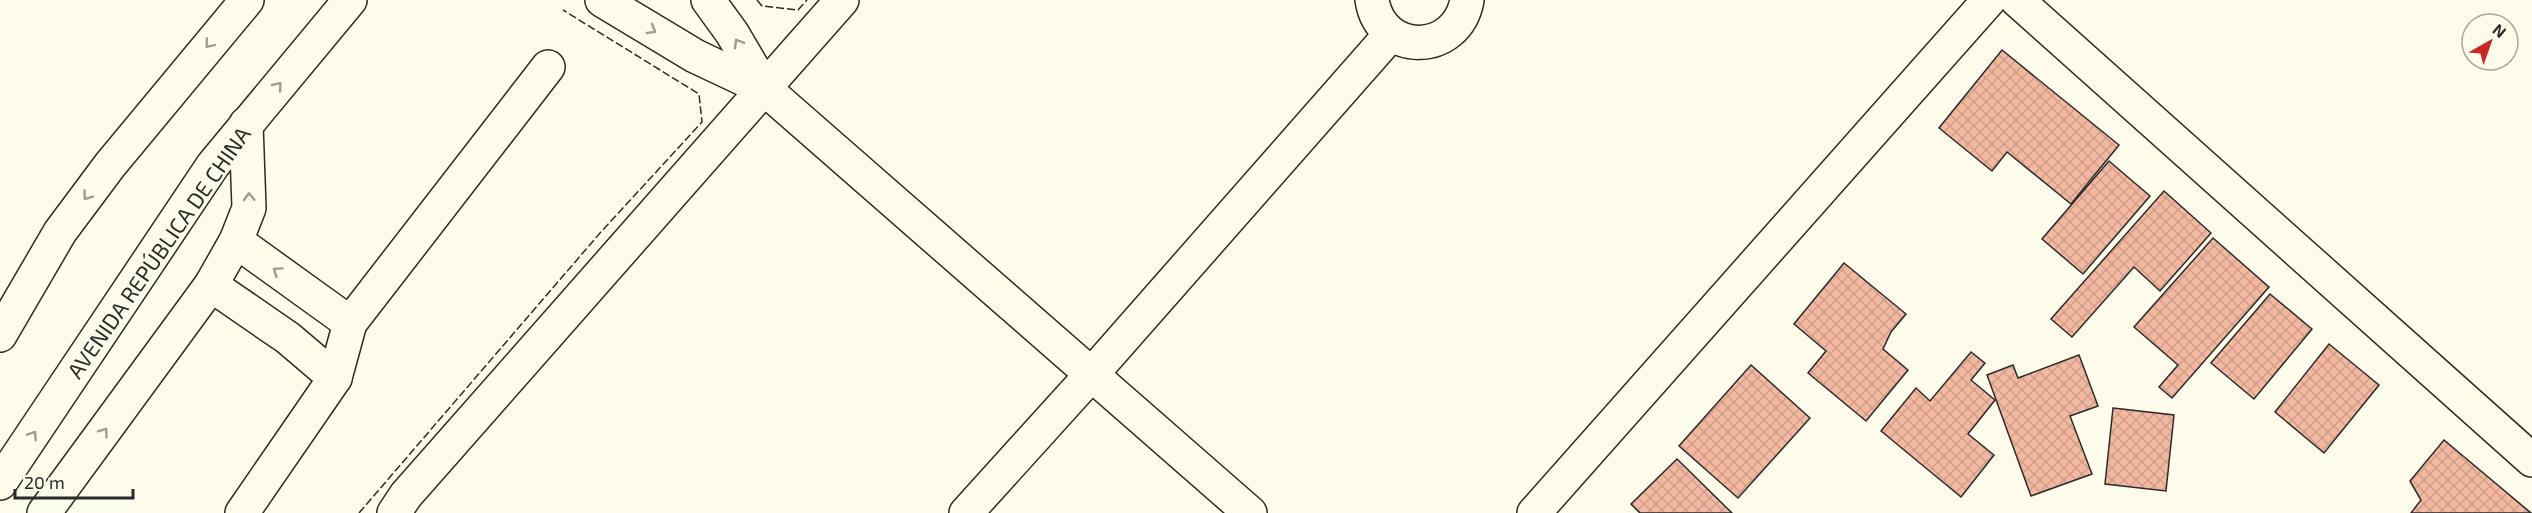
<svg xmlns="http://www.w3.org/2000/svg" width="2532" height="513" viewBox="0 0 2532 513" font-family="'Exo 2',sans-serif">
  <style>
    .building { fill: url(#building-cross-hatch); stroke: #2b2b2b; stroke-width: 1.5 }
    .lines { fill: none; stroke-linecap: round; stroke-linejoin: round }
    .street-casing { stroke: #2b2b2b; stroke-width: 36 }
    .secondary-casing { stroke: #2b2b2b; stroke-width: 36 }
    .street { stroke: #fdfbea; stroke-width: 33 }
    .secondary { stroke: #fdfbea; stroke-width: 33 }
    .fence { stroke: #2b2b2b; stroke-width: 1.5; stroke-dasharray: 8 3; stroke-linecap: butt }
    .oneway { stroke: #9e9d94 }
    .labels { text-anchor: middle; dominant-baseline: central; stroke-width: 4.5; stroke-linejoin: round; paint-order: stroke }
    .street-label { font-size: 22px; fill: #2b2b2b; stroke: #fdfbea }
  </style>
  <defs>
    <pattern id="building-cross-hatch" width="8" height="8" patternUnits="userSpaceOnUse" patternTransform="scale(1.5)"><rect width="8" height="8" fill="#f2b8a0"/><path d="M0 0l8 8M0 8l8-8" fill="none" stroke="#d09e8a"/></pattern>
  </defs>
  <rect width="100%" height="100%" fill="#fdfbea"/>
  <g class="building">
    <polygon points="2002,50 2119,145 2071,204 2007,152 1992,171 1939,128"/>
    <polygon points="2109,161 2150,196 2083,274 2042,239"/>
    <polygon points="2164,191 2211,233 2160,291 2134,267 2072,337 2051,319"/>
    <polygon points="2213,238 2269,287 2172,398 2159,387 2178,365 2134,327"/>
    <polygon points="1844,263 1906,314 1891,332 1883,349 1908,370 1866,421 1808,373 1826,351 1794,324"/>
    <polygon points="2270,294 2312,329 2254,399 2211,363"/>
    <polygon points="2329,344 2379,385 2324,453 2275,412"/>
    <polygon points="1971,352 1985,363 1971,380 1995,400 1968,434 1994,455 1961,497 1881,431 1916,388 1930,401"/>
    <polygon points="2079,355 2098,406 2070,416 2092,474 2031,496 1987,375 2013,365 2018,378"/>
    <polygon points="1751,365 1810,418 1738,498 1679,446"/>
    <polygon points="2113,408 2174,415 2166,491 2105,484"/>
    <polygon points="2444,440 2531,513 2411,513 2421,500 2410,481"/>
    <polygon points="1677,459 1732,513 1640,513 1631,504"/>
  </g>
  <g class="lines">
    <g class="street-casing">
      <g id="street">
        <polyline points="602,0 695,56 765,89 1250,513"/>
        <polyline points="708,0 732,33 765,89"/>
        <path d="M1372 0C1381 57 1457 56 1467 0"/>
        <polyline points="2017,0 2532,460"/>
        <polyline points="236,241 350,323"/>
        <polyline points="211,285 288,338 335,378"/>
        <polyline points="44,513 211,285 236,241 249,208 246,124"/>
        <polyline points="242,513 335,378 350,323 548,67"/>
        <polyline points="394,513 406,495 842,0"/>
        <polyline points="966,513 1091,375 1391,34"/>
        <polyline points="1534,513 1989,0"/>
      </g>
    </g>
    <g class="secondary-casing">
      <g id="secondary">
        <polyline points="0,335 60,232 110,165 247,0"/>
        <polyline points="0,483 213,165 350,0"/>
      </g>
    </g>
    <use href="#street" class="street"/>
    <use href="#secondary" class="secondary"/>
    <g class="fence">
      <polyline points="757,0 762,6 798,10 807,0"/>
      <polyline points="359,513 600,233 702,122 699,94 563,10"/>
    </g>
  </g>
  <defs><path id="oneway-chevron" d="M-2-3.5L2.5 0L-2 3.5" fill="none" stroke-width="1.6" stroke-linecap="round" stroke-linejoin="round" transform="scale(1.5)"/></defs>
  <g class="oneway">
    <use href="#oneway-chevron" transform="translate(652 30) rotate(31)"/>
    <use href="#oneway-chevron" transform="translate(738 43) rotate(-120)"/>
    <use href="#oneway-chevron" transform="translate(209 44) rotate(130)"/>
    <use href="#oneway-chevron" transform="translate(278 86) rotate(-50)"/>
    <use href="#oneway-chevron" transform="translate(87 196) rotate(126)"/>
    <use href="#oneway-chevron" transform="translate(249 197) rotate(-92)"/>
    <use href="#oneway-chevron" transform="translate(277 271) rotate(-145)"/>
    <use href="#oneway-chevron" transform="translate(104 432) rotate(-54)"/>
    <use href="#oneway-chevron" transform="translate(33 435) rotate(-56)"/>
  </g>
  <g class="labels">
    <g class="street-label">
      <text transform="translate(158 252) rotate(-55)">AVENIDA REPÚBLICA DE CHINA</text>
    </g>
  </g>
  <g transform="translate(2490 42) rotate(40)"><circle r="28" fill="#fdfbea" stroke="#a9a89e" stroke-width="1.5"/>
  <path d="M0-4.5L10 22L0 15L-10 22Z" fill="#c62828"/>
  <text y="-9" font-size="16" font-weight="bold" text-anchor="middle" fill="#2b2b2b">N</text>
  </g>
  <path d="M15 489v9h118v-9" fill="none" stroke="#2b2b2b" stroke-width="3"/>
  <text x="24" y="489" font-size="18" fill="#2b2b2b" stroke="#fdfbea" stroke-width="4.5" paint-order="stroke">20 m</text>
</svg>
